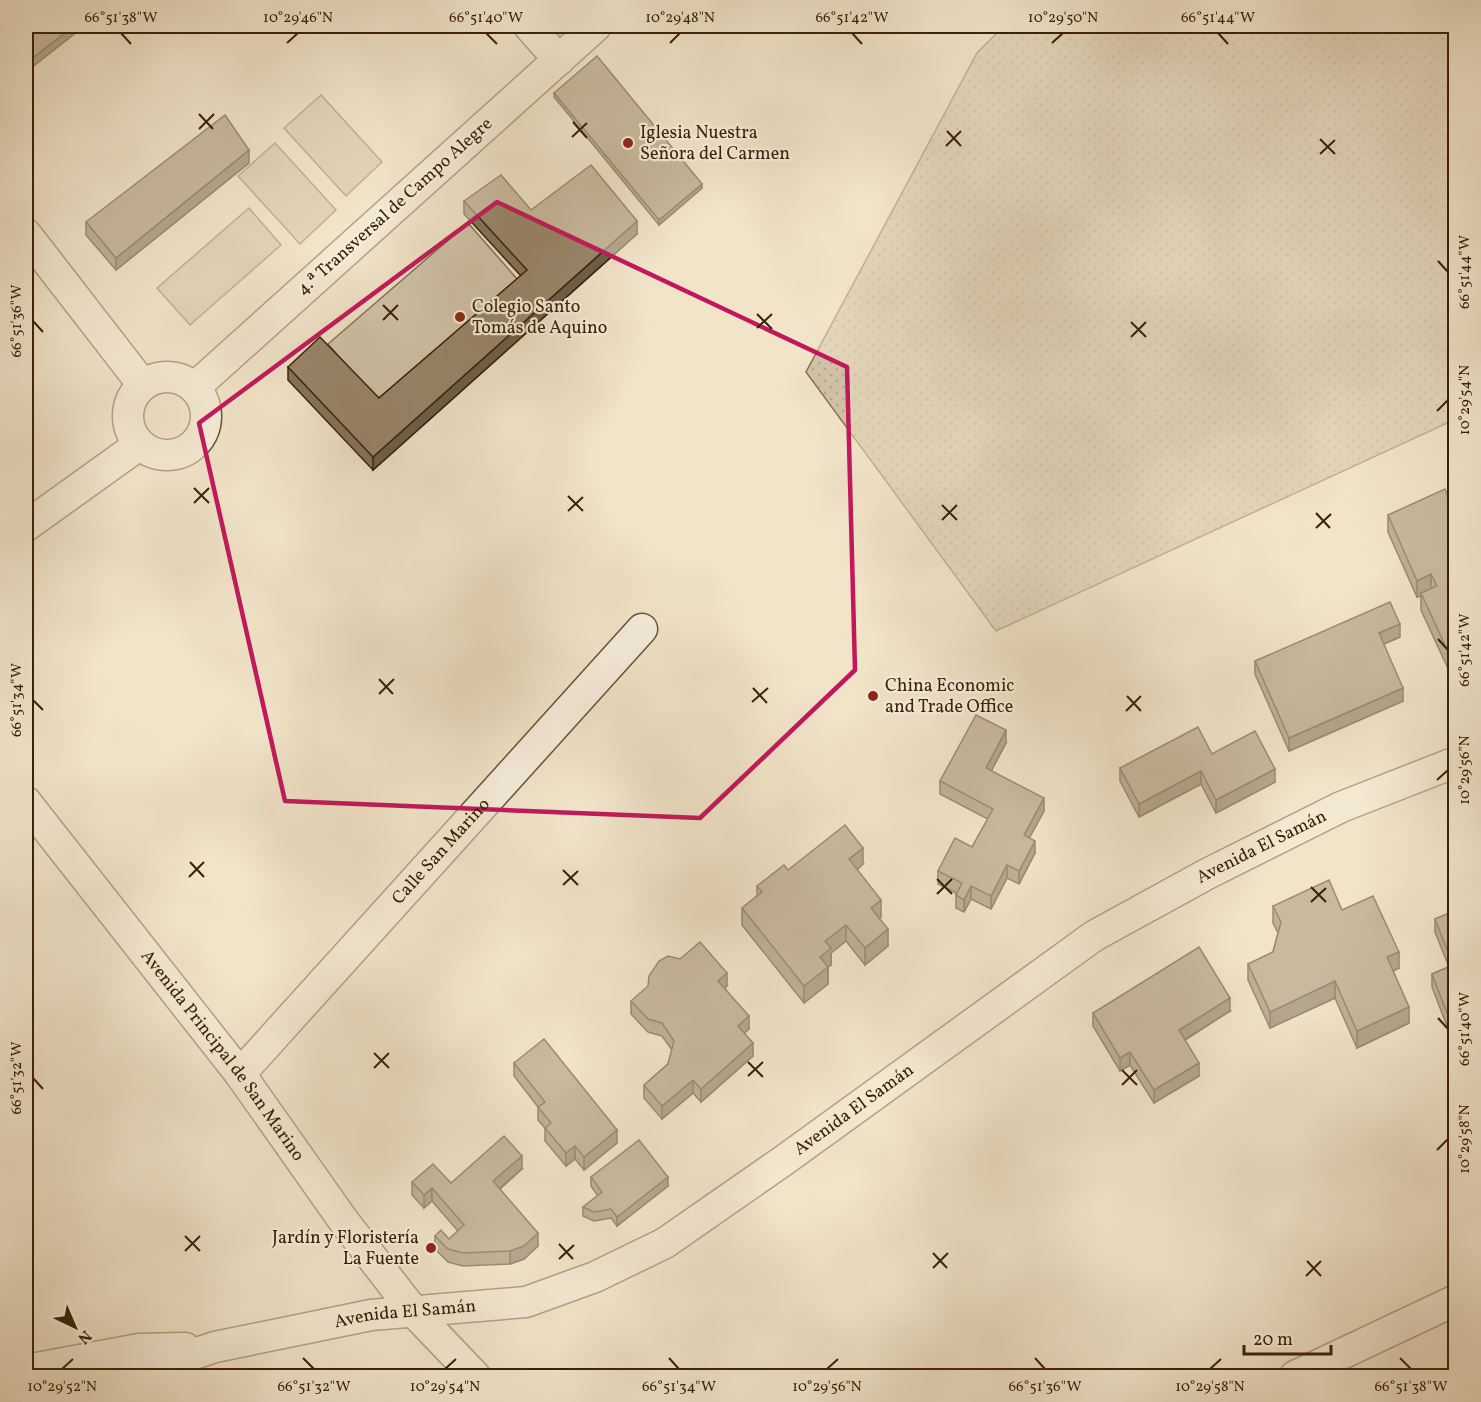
<svg xmlns="http://www.w3.org/2000/svg" width="1481" height="1402" viewBox="0 0 1481 1402" font-family="Vollkorn,serif">
  <style>
    .grass { fill: url(#grass-dots); stroke: #867256; stroke-width: 1.5 }
    .green { fill: #d2c3a8; stroke: #867256; stroke-width: 1.5 }
    .lines { fill: none; stroke-linecap: round; stroke-linejoin: round }
    .minor-casing { stroke: #675236; stroke-width: 33 }
    .minor { stroke: #f6eddc; stroke-width: 30 }
    .wall { fill: #84735c; stroke: #392105; stroke-width: 1.5 }
    .shaded-wall { fill: #6b5e4b; stroke: #392105; stroke-width: 1.5 }
    .building { fill: #99866b; stroke: #392105; stroke-width: 1.5 }
    .marked { fill: none; stroke: #c2185b; stroke-width: 4.5; stroke-linejoin: round }
    .ticks { fill: none; stroke: #392105; stroke-width: 2 }
    .poi-dot { fill: #8f2418; stroke: #f6eddc; stroke-width: 2 }
    .labels { text-anchor: middle; dominant-baseline: central; stroke-width: 4.5; stroke-linejoin: round; paint-order: stroke }
    .poi-label { font-size: 18px; fill: #392105; stroke: #f6eddc; text-anchor: start }
    .street-label { font-size: 18px; fill: #392105; stroke: #f6eddc }
    .neatline { fill: none; stroke: #392105; stroke-width: 2 }
    .ticks-label { font-size: 15px; text-anchor: middle; fill: #392105 }
  </style>
  <defs>
    <pattern id="grass-dots" width="8" height="8" patternUnits="userSpaceOnUse" patternTransform="scale(1.5)"><rect width="8" height="8" fill="#d2c3a8"/><path d="M2 2h.1M6 6h.1" fill="none" stroke="#b5a78f" stroke-width="1.8" stroke-linecap="round"/></pattern>
  </defs>
  <rect width="100%" height="100%" fill="#f1e4c9"/>
  <filter id="stains"><feTurbulence type="fractalNoise" baseFrequency=".00333" numOctaves="4"/><feColorMatrix values="0 0 0 0 .2 0 0 0 0 .09 0 0 0 0 .02 0 0 0 .5 -.17"/></filter>
  <radialGradient id="worn" r=".72"><stop offset=".6" stop-color="#630" stop-opacity="0"/><stop offset="1" stop-color="#630" stop-opacity=".3"/></radialGradient>
  <polygon class="grass" points="1004,26 1455,26 1456,419 996,631 806,372 977,53"/>
  <g class="green">
    <polygon points="321,95 382,162 346,196 284,128"/>
    <polygon points="275,143 336,210 300,244 238,176"/>
    <polygon points="249,208 281,245 190,325 157,288"/>
    <polygon points="468,223 518,280 378,401 328,344"/>
  </g>
  <g class="lines">
    <g class="minor-casing">
      <g id="minor">
        <polyline points="529,26 559,60"/>
        <polyline points="26,234 143,385"/>
        <circle cx="167" cy="416" r="39"/>
        <polyline points="194,388 596,26"/>
        <polyline points="26,526 139,445"/>
        <path id="s1" d="M26 802 240 1074 343 1220 414 1312 475 1376"/>
        <path id="s2" d="M240 1074 642 629"/>
        <polyline points="26,1370 139,1349 185,1348"/>
        <path id="s3" d="M128 1376 215 1347 371 1315 526 1302 595 1277 665 1243 783 1161 1094 936 1207 874 1341 807 1456 762"/>
        <polyline points="1295,1376 1456,1300"/>
      </g>
    </g>
    <use href="#minor" class="minor"/>
  </g>
  <g class="wall">
    <polygon points="554,93 702,188 659,225 554,97"/>
    <polygon points="249,163 116,270 86,235 86,222"/>
    <polygon points="464,201 531,210 637,234 373,470 288,380 288,367 379,398 521,276 464,214"/>
    <polygon points="1455,512 1450,673 1421,610 1421,596 1417,597 1388,532 1388,515"/>
    <polygon points="1400,637 1384,644 1403,701 1289,751 1255,674 1255,661"/>
    <polygon points="1006,743 991,771 1044,811 1029,838 1035,853 1019,884 1007,878 991,909 971,899 964,912 956,908 956,893 938,884 938,871 972,847 988,819 940,794 940,781"/>
    <polygon points="1212,754 1275,782 1216,813 1201,784 1139,817 1120,781 1120,768"/>
    <polygon points="863,864 857,870 881,917 879,918 888,946 865,965 846,941 831,953 831,965 828,967 828,984 804,1003 742,925 742,908 757,896 757,886 788,870"/>
    <polygon points="1273,906 1342,910 1399,968 1393,971 1409,1023 1357,1048 1335,998 1270,1028 1248,980 1248,964 1273,952 1278,933 1273,923"/>
    <polygon points="1455,911 1455,1031 1450,1034 1432,987 1432,974 1449,967 1435,932 1435,919"/>
    <polygon points="727,986 725,988 749,1029 744,1033 753,1056 701,1102 693,1093 662,1119 644,1098 644,1085 668,1064 672,1050 662,1036 648,1032 631,1014 631,1001"/>
    <polygon points="1230,1011 1185,1040 1199,1076 1154,1103 1130,1065 1120,1071 1093,1026 1093,1013"/>
    <polygon points="514,1063 617,1143 584,1170 575,1159 566,1166 545,1141 545,1128 538,1120 538,1107 514,1076"/>
    <polygon points="522,1169 500,1189 538,1246 524,1259 510,1264 463,1266 448,1262 435,1249 435,1236 449,1239 458,1231 432,1201 424,1208 412,1195 412,1182 451,1183"/>
    <polygon points="591,1177 668,1186 617,1226 611,1218 594,1221 583,1216 583,1207 598,1196 591,1186"/>
  </g>
  <g class="shaded-wall">
    <polygon points="74,26 77,26 77,32 26,72 26,63"/>
    <polygon points="249,150 249,163 116,270 116,258"/>
    <polygon points="702,184 702,188 659,225 659,220"/>
    <polygon points="637,221 637,234 373,470 373,457"/>
    <polygon points="1431,574 1431,591 1421,593 1421,596 1417,597 1417,581"/>
    <polygon points="1400,624 1400,637 1379,646 1379,633"/>
    <polygon points="1455,654 1455,671 1450,673 1450,656"/>
    <polygon points="1403,688 1403,701 1289,751 1289,738"/>
    <polygon points="1006,730 1006,743 986,781 986,768"/>
    <polygon points="1275,769 1275,782 1216,813 1216,800"/>
    <polygon points="1201,771 1201,784 1139,817 1139,804"/>
    <polygon points="1044,798 1044,811 1024,848 1024,835"/>
    <polygon points="1035,841 1035,853 1019,884 1019,871"/>
    <polygon points="863,848 863,864 849,876 849,859"/>
    <polygon points="1007,865 1007,878 991,909 991,896"/>
    <polygon points="971,886 971,899 964,912 964,900"/>
    <polygon points="881,900 881,917 871,925 871,908"/>
    <polygon points="846,925 846,941 831,953 831,965 828,967 828,984 804,1003 804,986 820,957 825,941"/>
    <polygon points="888,929 888,946 865,965 865,948"/>
    <polygon points="1399,952 1399,968 1387,974 1387,957"/>
    <polygon points="727,973 727,986 718,994 718,981"/>
    <polygon points="1335,981 1335,998 1270,1028 1270,1012"/>
    <polygon points="1230,998 1230,1011 1179,1043 1179,1030"/>
    <polygon points="1409,1007 1409,1023 1357,1048 1357,1031"/>
    <polygon points="749,1016 749,1029 738,1039 738,1026"/>
    <polygon points="1455,1019 1455,1031 1450,1034 1450,1021"/>
    <polygon points="753,1043 753,1056 701,1102 701,1089"/>
    <polygon points="1130,1052 1130,1065 1120,1071 1120,1058"/>
    <polygon points="1199,1063 1199,1076 1154,1103 1154,1090"/>
    <polygon points="693,1080 693,1093 662,1119 662,1106"/>
    <polygon points="617,1130 617,1143 584,1170 584,1157"/>
    <polygon points="575,1146 575,1159 566,1166 566,1153"/>
    <polygon points="522,1156 522,1169 493,1194 493,1181"/>
    <polygon points="668,1177 668,1186 617,1226 617,1217"/>
    <polygon points="432,1188 432,1201 424,1208 424,1195"/>
    <polygon points="538,1233 538,1246 524,1259 510,1264 510,1251"/>
  </g>
  <g class="building">
    <polygon points="26,26 74,26 26,63"/>
    <polygon points="597,56 702,184 659,220 554,93"/>
    <polygon points="225,115 249,150 116,258 86,222"/>
    <polygon points="591,165 637,221 373,457 288,367 320,337 379,398 527,270 464,201 501,175 531,210"/>
    <polygon points="1445,489 1455,512 1455,654 1450,656 1421,593 1437,586 1431,574 1417,581 1388,515"/>
    <polygon points="1390,602 1400,624 1379,633 1403,688 1289,738 1255,661"/>
    <polygon points="976,715 1006,730 986,768 1044,798 1024,835 1035,841 1019,871 1007,865 991,896 971,886 964,900 956,895 962,883 938,871 955,838 972,847 993,809 940,781"/>
    <polygon points="1198,727 1212,754 1255,731 1275,769 1216,800 1201,771 1139,804 1120,768"/>
    <polygon points="845,825 863,848 849,859 881,900 871,908 888,929 865,948 846,925 825,941 831,948 820,957 828,967 804,986 742,908 762,892 757,886 784,865 788,870"/>
    <polygon points="1329,880 1342,910 1373,896 1399,952 1387,957 1409,1007 1357,1031 1335,981 1270,1012 1248,964 1273,952 1281,922 1273,906"/>
    <polygon points="1455,911 1455,1019 1450,1021 1432,974 1453,965 1435,919"/>
    <polygon points="700,942 727,973 718,981 749,1016 738,1026 753,1043 701,1089 693,1080 662,1106 644,1085 668,1064 674,1041 662,1023 648,1019 631,1001 648,986 649,976 659,961 668,956 680,959"/>
    <polygon points="1199,947 1230,998 1179,1030 1199,1063 1154,1090 1130,1052 1120,1058 1093,1013"/>
    <polygon points="544,1039 617,1130 584,1157 575,1146 566,1153 545,1128 551,1123 538,1107 545,1102 514,1063"/>
    <polygon points="504,1136 522,1156 493,1181 538,1233 524,1246 510,1251 463,1253 448,1249 435,1236 441,1230 449,1239 464,1225 432,1188 424,1195 412,1182 433,1164 451,1183"/>
    <polygon points="639,1140 668,1177 617,1217 611,1209 594,1212 583,1207 602,1192 591,1177"/>
  </g>
  <path d="M0 0H1481V1402H0ZM497 202 847 367 855 670 700 818 285 801 199 423Z" fill="#f1e4c9" fill-opacity=".55" fill-rule="evenodd"/>
  <path class="marked" d="M497 202 847 367 855 670 700 818 285 801 199 423Z"/>
  <path class="ticks" d="M121 33 131 44M486 33 497 44M852 33 862 44M1218 33 1228 44M287 43 298 33M670 43 680 33M1052 43 1063 33M199 114 213 129M573 122 587 138M199 129 214 114M947 131 961 146M572 137 587 123M1320 139 1335 154M946 146 961 131M1320 154 1335 140M1438 261 1448 272M383 305 398 320M757 314 772 329M383 320 398 305M33 321 43 332M1131 322 1146 337M757 328 772 314M1131 337 1146 322M1437 411 1448 400M194 488 209 503M568 496 583 511M194 503 209 488M942 505 957 520M568 511 583 497M1316 513 1330 528M942 520 957 505M1316 528 1331 514M1438 639 1448 650M379 679 393 694M753 688 767 703M379 694 394 679M1127 696 1141 711M33 700 43 710M752 702 768 688M1126 711 1141 696M1437 780 1448 770M190 862 204 877M563 870 578 885M189 877 204 862M937 879 952 894M563 885 578 871M1311 887 1326 902M937 894 952 879M1311 902 1326 888M1438 1018 1448 1029M374 1053 389 1068M748 1062 763 1077M374 1068 389 1053M1122 1070 1137 1085M748 1076 763 1062M33 1078 43 1089M1122 1085 1137 1070M1437 1150 1448 1139M185 1236 200 1251M559 1244 573 1259M185 1251 200 1236M933 1253 947 1268M559 1259 574 1245M1307 1261 1321 1276M933 1268 948 1253M1306 1276 1321 1261M303 1358 314 1369M669 1358 679 1369M1035 1358 1045 1369M1400 1358 1411 1369M62 1369 73 1359M445 1369 456 1359M827 1369 838 1359M1210 1369 1221 1359"/>
  <g class="poi-dot">
    <circle cx="628" cy="143" r="6"/>
    <circle cx="460" cy="317" r="6"/>
    <circle cx="873" cy="696" r="6"/>
    <circle cx="431" cy="1248" r="6"/>
  </g>
  <g class="labels">
    <g class="poi-label">
      <text x="640" y="133">Iglesia Nuestra<tspan x="640" dy="21">Señora del Carmen</tspan></text>
      <text x="472" y="307">Colegio Santo<tspan x="472" dy="21">Tomás de Aquino</tspan></text>
      <text x="885" y="686">China Economic<tspan x="885" dy="21">and Trade Office</tspan></text>
      <text x="419" y="1238" text-anchor="end">Jardín y Floristería<tspan x="419" dy="21">La Fuente</tspan></text>
    </g>
    <g class="street-label">
      <text transform="translate(395 207) rotate(-42)">4.ª Transversal de Campo Alegre</text>
      <text stroke="none"><textPath href="#s3" startOffset="1275">Avenida El Samán</textPath></text>
      <text stroke="none"><textPath href="#s2" startOffset="300">Calle San Marino</textPath></text>
      <text stroke="none"><textPath href="#s1" startOffset="321">Avenida Principal de San Marino</textPath></text>
      <text stroke="none"><textPath href="#s3" startOffset="789">Avenida El Samán</textPath></text>
      <text stroke="none"><textPath href="#s3" startOffset="285">Avenida El Samán</textPath></text>
    </g>
  </g>
  <rect width="1481" height="1402" fill="none" stroke="#f1e4c9" stroke-width="66"/>
  <g transform="translate(75 1327) rotate(136)" stroke="#f6eddc" stroke-width="4.5" paint-order="stroke">
  <path d="M0-4.5L10 22L0 15L-10 22Z" fill="#392105"/>
  <text y="-9" font-size="16" font-weight="bold" text-anchor="middle" fill="#392105">N</text>
  </g>
  <path d="M1244 1345v9h87v-9" fill="none" stroke="#392105" stroke-width="3"/>
  <text x="1253" y="1345" font-size="18" fill="#392105" stroke="#f6eddc" stroke-width="4.5" paint-order="stroke">20 m</text>
  <rect x="33" y="33" width="1415" height="1336" class="neatline"/>
  <g class="ticks-label">
    <text x="121" y="22">66°51'38"W</text>
    <text x="298" y="22">10°29'46"N</text>
    <text x="486" y="22">66°51'40"W</text>
    <text x="680" y="22">10°29'48"N</text>
    <text x="852" y="22">66°51'42"W</text>
    <text x="1063" y="22">10°29'50"N</text>
    <text x="1218" y="22">66°51'44"W</text>
    <text transform="translate(1464 272) rotate(-90)" y="5">66°51'44"W</text>
    <text transform="translate(16 321) rotate(-90)" y="5">66°51'36"W</text>
    <text transform="translate(1464 400) rotate(-90)" y="5">10°29'54"N</text>
    <text transform="translate(1464 650) rotate(-90)" y="5">66°51'42"W</text>
    <text transform="translate(16 700) rotate(-90)" y="5">66°51'34"W</text>
    <text transform="translate(1464 770) rotate(-90)" y="5">10°29'56"N</text>
    <text transform="translate(1464 1029) rotate(-90)" y="5">66°51'40"W</text>
    <text transform="translate(16 1078) rotate(-90)" y="5">66°51'32"W</text>
    <text transform="translate(1464 1139) rotate(-90)" y="5">10°29'58"N</text>
    <text x="62" y="1391">10°29'52"N</text>
    <text x="314" y="1391">66°51'32"W</text>
    <text x="445" y="1391">10°29'54"N</text>
    <text x="679" y="1391">66°51'34"W</text>
    <text x="827" y="1391">10°29'56"N</text>
    <text x="1045" y="1391">66°51'36"W</text>
    <text x="1210" y="1391">10°29'58"N</text>
    <text x="1411" y="1391">66°51'38"W</text>
  </g>
  <rect width="100%" height="100%" filter="url(#stains)"/>
  <rect width="100%" height="100%" fill="url(#worn)"/>
</svg>
